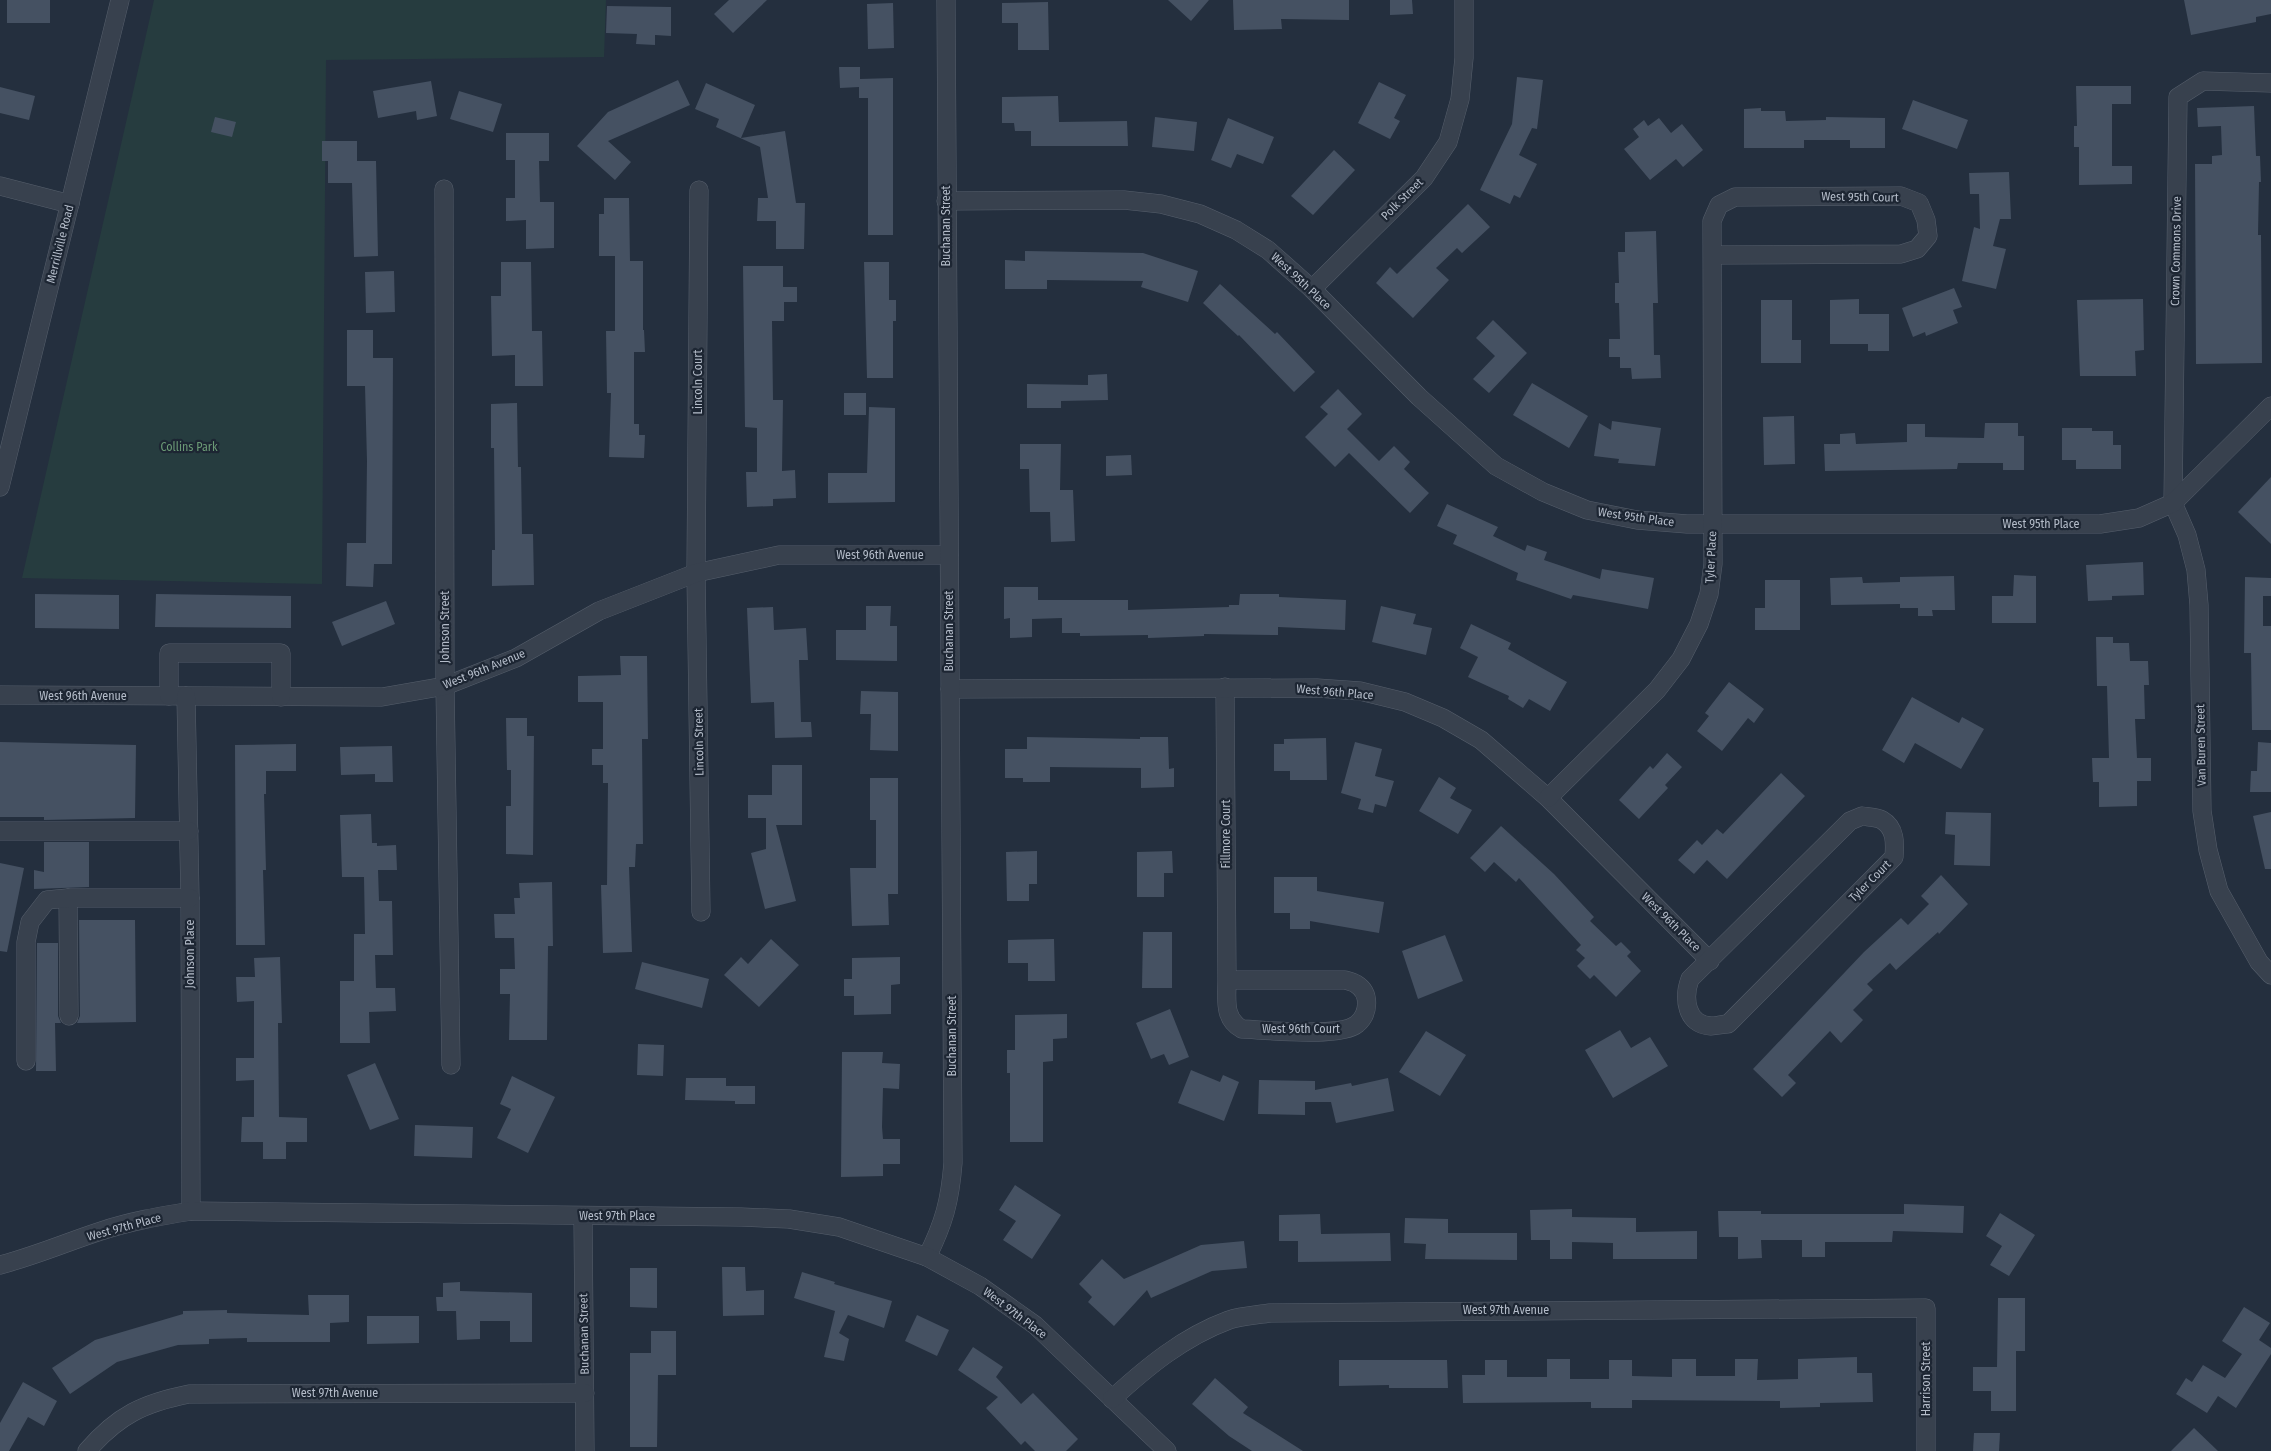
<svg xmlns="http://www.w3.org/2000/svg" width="2271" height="1451" viewBox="0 0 2271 1451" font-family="'Fira Sans Condensed',sans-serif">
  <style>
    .green { fill: #263c3f }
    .building { fill: #455162 }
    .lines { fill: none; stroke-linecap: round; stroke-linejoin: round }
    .minor-casing { stroke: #565f6c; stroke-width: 19 }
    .minor { stroke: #38414e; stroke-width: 18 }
    .labels { text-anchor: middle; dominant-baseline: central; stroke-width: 4.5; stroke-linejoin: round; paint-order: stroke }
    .street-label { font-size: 12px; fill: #b4bcc9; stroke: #1d2633 }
    .park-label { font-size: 12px; fill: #6b9a76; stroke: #1d2633 }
  </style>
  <rect width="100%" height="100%" fill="#242f3e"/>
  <polygon class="green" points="154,0 606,0 604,57 326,60 322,584 22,578"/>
  <g class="building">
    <rect x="7" y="0" width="43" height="23"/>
    <polygon points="729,0 767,0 733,33 714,14"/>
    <polygon points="1168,0 1209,0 1191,21"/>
    <polygon points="1233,0 1349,0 1349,20 1281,19 1282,29 1234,30"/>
    <polygon points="1390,0 1412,0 1413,14 1390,15"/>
    <polygon points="2184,0 2271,0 2271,14 2256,17 2256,22 2191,35"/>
    <polygon points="1048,2 1049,50 1018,50 1018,23 1002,23 1002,3"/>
    <polygon points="893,3 894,48 868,49 867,4"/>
    <polygon points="607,6 671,7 671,36 655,35 655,45 636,44 637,34 606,33"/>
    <polygon points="839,67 860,67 860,79 893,78 893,235 868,235 868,98 859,98 859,87 840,88"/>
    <polygon points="1517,77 1543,80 1537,129 1532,128 1519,155 1537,164 1520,198 1514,195 1510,204 1480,190 1512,124"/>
    <polygon points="678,80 690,105 608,141 631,162 615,180 577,146 608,112"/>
    <polygon points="431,81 437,116 417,120 416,111 378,118 373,91"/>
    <polygon points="1379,82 1406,95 1394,118 1400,121 1390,139 1358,123"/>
    <polygon points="706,83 755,105 741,138 785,131 796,203 805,203 804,249 776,249 776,221 757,221 758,198 768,198 760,147 716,127 719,119 695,109"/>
    <polygon points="2076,86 2131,86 2131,104 2112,104 2112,166 2132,166 2132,184 2079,185 2079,147 2074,147 2074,126 2077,126"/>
    <polygon points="0,87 35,96 29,120 0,113"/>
    <polygon points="459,91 502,104 493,132 450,119"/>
    <polygon points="1058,96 1059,122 1127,121 1128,146 1031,146 1031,131 1015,131 1014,123 1002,123 1002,97"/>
    <polygon points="1913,100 1968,120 1957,149 1902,129"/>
    <polygon points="2254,106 2256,156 2260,156 2261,182 2259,182 2258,235 2261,235 2262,363 2196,364 2195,164 2212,164 2212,156 2222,155 2221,126 2198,127 2197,108"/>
    <polygon points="1761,108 1761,111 1785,111 1786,121 1826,120 1826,117 1885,118 1885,148 1850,148 1850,140 1804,140 1804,148 1744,148 1744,109"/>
    <polygon points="215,117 236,122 232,137 211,132"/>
    <polygon points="1155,117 1197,122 1194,151 1152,147"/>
    <polygon points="1228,118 1274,137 1263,164 1237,154 1231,168 1211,160"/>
    <polygon points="1659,118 1671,133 1682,124 1703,150 1683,167 1676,159 1650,180 1624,149 1639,137 1633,129 1644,120 1648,126"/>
    <polygon points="506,133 549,133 549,161 539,161 540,202 554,202 554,248 526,249 526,220 506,221 506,198 515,198 515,160 506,160"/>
    <polygon points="322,141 357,141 357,161 376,161 378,256 354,257 352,183 328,183 328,161 322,161"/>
    <polygon points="1334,150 1355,170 1313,215 1291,196"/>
    <polygon points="2009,172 2011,219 2000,219 1993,246 2006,249 1996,289 1962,281 1974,227 1980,229 1979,194 1970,194 1969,173"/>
    <polygon points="604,198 629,198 630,261 643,261 643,330 644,330 645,352 634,352 634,424 639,424 639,435 645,435 644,458 609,457 611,393 607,393 606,331 615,331 615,256 599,256 599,214 604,214"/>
    <polygon points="1468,204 1490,227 1462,253 1457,248 1436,268 1449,280 1413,318 1376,283 1390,267 1397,274"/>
    <polygon points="1656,231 1658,303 1653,303 1654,355 1660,355 1661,378 1632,379 1631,368 1620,368 1620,357 1609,357 1609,339 1620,339 1619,303 1615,303 1615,283 1619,283 1618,252 1625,252 1625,232"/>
    <polygon points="1025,251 1143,253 1198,271 1188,302 1141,287 1143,281 1047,280 1047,289 1005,289 1005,260 1025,261"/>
    <polygon points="501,262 531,262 532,331 542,331 543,386 515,386 515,355 492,356 491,296 501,296"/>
    <polygon points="864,262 889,262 889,300 896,300 896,321 893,321 893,378 867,378"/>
    <polygon points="743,266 783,266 783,287 797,287 797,302 784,302 784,321 772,321 773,400 783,400 782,471 795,470 796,498 773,499 773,506 747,507 746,472 757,472 757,428 745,427"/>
    <polygon points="394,271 395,312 366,313 365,272"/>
    <polygon points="1220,284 1275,334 1277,332 1315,372 1294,392 1239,335 1238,336 1203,303"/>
    <polygon points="1954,288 1962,307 1953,310 1958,323 1926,336 1925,332 1913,337 1902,308"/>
    <polygon points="1859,299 1859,314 1889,314 1889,351 1868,351 1868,344 1830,344 1830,300"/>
    <polygon points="2143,299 2144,350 2135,351 2136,376 2080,376 2077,300"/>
    <polygon points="1761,300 1792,300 1792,340 1801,340 1801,363 1761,363"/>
    <polygon points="1493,320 1527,353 1489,393 1473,379 1495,356 1476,338"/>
    <polygon points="347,330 373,330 373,358 393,358 392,564 374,564 373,587 346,586 347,543 366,543 367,461 365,386 347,386"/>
    <polygon points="1107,374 1108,400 1061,401 1061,408 1027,408 1027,384 1088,385 1088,375"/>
    <polygon points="1532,383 1588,416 1569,448 1513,415"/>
    <polygon points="1338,389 1362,414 1347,429 1379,461 1394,446 1410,462 1404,469 1429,493 1410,513 1349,453 1335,467 1305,437 1328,414 1320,407"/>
    <rect x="844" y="393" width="22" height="22"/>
    <polygon points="517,403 518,467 521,467 522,534 533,534 534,585 492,586 492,550 495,550 494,448 491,448 491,404"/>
    <polygon points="869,407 895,408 895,502 828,503 828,473 867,473"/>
    <polygon points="1794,416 1795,464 1764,465 1763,417"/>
    <polygon points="1612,421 1661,428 1655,466 1618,463 1619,459 1594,456 1599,423 1611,430"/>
    <polygon points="1985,423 2018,423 2018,436 2024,436 2024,470 2003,470 2003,463 1958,463 1957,469 1825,471 1824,444 1840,444 1840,434 1855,433 1856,444 1907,442 1907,424 1925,424 1925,437 1984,438"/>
    <polygon points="2062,428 2092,428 2092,431 2113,431 2113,445 2121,445 2121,469 2076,469 2076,460 2062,460"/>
    <polygon points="1020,444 1061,444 1060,490 1073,490 1075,541 1051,542 1050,512 1030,512 1029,469 1020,469"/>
    <polygon points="1131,455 1132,475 1106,476 1106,456"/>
    <polygon points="2271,477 2271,544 2238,512"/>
    <polygon points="1447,504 1498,527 1493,536 1525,551 1527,545 1547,552 1544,560 1600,579 1602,569 1654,578 1648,609 1573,595 1571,599 1516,580 1518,573 1453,544 1457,535 1437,526"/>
    <polygon points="2143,562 2144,595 2112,596 2112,600 2088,601 2086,565"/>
    <polygon points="2014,575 2036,576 2036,623 1992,623 1992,596 2013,596"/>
    <polygon points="1954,576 1955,610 1932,610 1933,616 1918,616 1918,608 1900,608 1900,604 1831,605 1830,578 1862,577 1863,583 1900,582 1900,577"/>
    <polygon points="2245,577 2271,578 2271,596 2263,596 2263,626 2271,626 2271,730 2252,730 2251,653 2244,653"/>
    <polygon points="1765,580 1800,580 1800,630 1755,630 1755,608 1765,608"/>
    <polygon points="1004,587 1038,587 1038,600 1128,600 1128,610 1229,607 1229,605 1239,605 1240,594 1279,594 1279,597 1346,600 1345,630 1278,627 1278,635 1204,634 1204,636 1148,638 1148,635 1080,636 1080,633 1062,633 1062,618 1032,619 1032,637 1010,638 1010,618 1004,619"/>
    <polygon points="35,594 119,595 119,629 35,628"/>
    <polygon points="156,594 291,596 291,628 155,627"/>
    <polygon points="386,601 395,624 342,646 332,622"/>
    <polygon points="866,606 891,606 890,626 897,626 897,661 836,660 836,630 866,630"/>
    <polygon points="1381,606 1416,614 1413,624 1432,628 1426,655 1372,642"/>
    <polygon points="773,607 774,630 806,628 808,660 799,660 801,722 811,722 812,737 775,738 774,702 751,703 747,608"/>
    <polygon points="1471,624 1511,643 1508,649 1567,682 1550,711 1529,699 1523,708 1508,699 1509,696 1468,677 1478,657 1460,648"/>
    <polygon points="2096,637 2113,637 2113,643 2129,643 2130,661 2148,661 2149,685 2144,685 2145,719 2135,719 2137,758 2151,758 2151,781 2137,781 2137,806 2099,807 2099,782 2093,782 2092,758 2109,758 2107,686 2097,686"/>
    <polygon points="620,656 647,656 648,739 642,739 643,844 636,844 635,867 629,867 632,952 603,953 601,885 607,885 608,783 603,783 603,765 592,765 592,749 603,749 603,702 578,702 578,676 621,675"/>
    <polygon points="1729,682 1764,709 1754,723 1748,718 1722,751 1697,731 1709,716 1705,713"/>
    <polygon points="861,691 898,692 898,751 870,750 871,714 860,714"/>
    <polygon points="1912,697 1959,723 1962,717 1984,729 1961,769 1915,743 1904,763 1882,750"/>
    <polygon points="506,718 527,718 527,736 534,736 533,855 506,854 506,806 511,806 511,770 507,770"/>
    <polygon points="1027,737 1140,739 1140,737 1168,737 1169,769 1174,768 1174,787 1141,788 1141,768 1050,767 1050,782 1023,782 1023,778 1005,778 1005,749 1027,749"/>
    <polygon points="1326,738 1327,780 1290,780 1290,771 1274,771 1274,744 1284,744 1284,739"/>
    <polygon points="0,742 136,745 135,818 44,820 44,817 0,817"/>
    <polygon points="1355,742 1382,749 1375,776 1394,781 1386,807 1375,804 1373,813 1358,809 1361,799 1341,793"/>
    <polygon points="2258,742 2271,743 2271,792 2250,792 2251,771 2257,771"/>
    <polygon points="296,744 296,771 266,771 266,794 264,794 266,870 263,870 265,945 236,945 235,745"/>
    <polygon points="392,746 393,782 375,782 375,774 341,775 340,747"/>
    <polygon points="1667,753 1682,767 1665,785 1668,788 1639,819 1619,800 1650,766 1653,769"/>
    <polygon points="772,765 802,765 802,825 776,825 796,901 765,909 751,853 766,849 766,818 748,818 748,795 772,795"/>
    <polygon points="1781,773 1805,796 1727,879 1707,860 1694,874 1678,860 1697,840 1702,845 1717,829 1723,834"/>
    <polygon points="1439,777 1456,788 1450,798 1472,810 1458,834 1419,811"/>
    <polygon points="870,778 898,778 898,894 888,894 889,925 852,926 850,868 876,868 876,820 870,820"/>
    <polygon points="1946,812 1991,813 1990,866 1954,865 1955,835 1945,834"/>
    <polygon points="2271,812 2271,869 2265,869 2253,816"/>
    <polygon points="371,814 372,843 377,843 377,846 396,845 397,870 378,870 379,901 392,901 393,955 375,955 376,988 395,988 396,1011 369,1012 370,1043 340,1043 340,981 354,981 354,934 365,934 364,877 342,877 340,815"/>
    <polygon points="1501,826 1554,874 1594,917 1590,921 1616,946 1621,942 1631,952 1627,956 1641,971 1616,997 1594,975 1590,979 1577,966 1585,958 1576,950 1581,945 1519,878 1516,882 1494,862 1485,872 1470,858"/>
    <polygon points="44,842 89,842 89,887 34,889 34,870 44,872"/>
    <polygon points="1037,851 1037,884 1029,884 1029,901 1007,901 1006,852"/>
    <polygon points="1172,851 1173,873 1164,873 1164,897 1137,897 1137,852"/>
    <polygon points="0,863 24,868 7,952 0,951"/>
    <polygon points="1941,875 1968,904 1939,934 1938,932 1896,970 1890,963 1867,984 1873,990 1853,1010 1863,1020 1841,1043 1830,1031 1788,1075 1796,1083 1782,1097 1753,1069 1864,952 1901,918 1908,925 1929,904 1921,896"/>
    <polygon points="1274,877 1317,877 1317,891 1384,902 1379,933 1310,921 1310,929 1290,929 1290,913 1274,913"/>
    <polygon points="552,882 553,946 548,946 547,1040 509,1040 510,994 500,994 500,969 515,969 514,938 495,938 494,914 515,914 514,898 520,898 519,883"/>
    <polygon points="79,920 135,920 136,1022 77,1023 80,1016"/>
    <polygon points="1143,932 1172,932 1172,988 1142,988"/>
    <polygon points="1445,935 1463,981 1418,999 1402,951"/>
    <polygon points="771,939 799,965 759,1007 724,975 741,957 748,964"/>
    <polygon points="1054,939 1055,981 1028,981 1028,963 1008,963 1008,940"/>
    <polygon points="37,943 58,943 58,1016 61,1023 55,1023 56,1071 36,1071"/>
    <polygon points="280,957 282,1023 278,1023 279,1117 307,1118 307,1142 286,1142 286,1159 263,1159 263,1142 241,1142 242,1117 254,1117 254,1080 236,1081 236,1058 254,1058 254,1001 237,1002 236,977 255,977 254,958"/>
    <polygon points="900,957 900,984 891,985 891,1014 854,1015 854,996 844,996 844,979 852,979 852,958"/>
    <polygon points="642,962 709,979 702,1008 635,989"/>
    <polygon points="1170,1009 1189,1057 1169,1065 1164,1054 1151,1059 1136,1023"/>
    <polygon points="1067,1014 1067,1038 1053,1039 1053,1061 1043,1062 1043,1142 1010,1142 1010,1073 1007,1073 1007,1050 1015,1050 1015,1015"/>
    <polygon points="1620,1030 1631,1048 1650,1037 1668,1066 1613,1098 1585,1050"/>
    <polygon points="1426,1031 1466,1055 1440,1096 1399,1072"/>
    <polygon points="638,1044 664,1045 663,1076 637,1075"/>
    <polygon points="842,1052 883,1052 882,1063 900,1064 899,1089 883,1088 882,1127 883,1139 900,1139 900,1164 883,1164 883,1176 841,1177"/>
    <polygon points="375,1063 399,1119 370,1130 347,1075"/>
    <polygon points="1191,1070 1220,1082 1223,1075 1239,1082 1224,1121 1178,1103"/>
    <polygon points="512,1076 555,1097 528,1153 497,1138 511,1109 500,1104"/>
    <polygon points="686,1078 726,1078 726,1086 755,1086 755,1104 735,1104 735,1101 685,1100"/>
    <polygon points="1388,1078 1394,1111 1336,1123 1331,1102 1305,1102 1305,1115 1258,1114 1259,1080 1315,1081 1315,1090 1351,1083 1352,1086"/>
    <polygon points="415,1125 473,1127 472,1158 414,1156"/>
    <polygon points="1015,1185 1061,1215 1032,1259 1003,1240 1016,1221 999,1210"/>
    <polygon points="1904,1204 1964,1206 1963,1233 1893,1231 1892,1242 1825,1242 1825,1257 1802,1257 1802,1240 1761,1240 1762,1258 1738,1259 1738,1237 1719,1237 1718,1211 1761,1211 1761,1214 1904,1214"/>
    <polygon points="1572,1209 1572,1217 1636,1218 1636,1232 1697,1231 1697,1259 1613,1259 1613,1243 1572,1242 1572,1259 1550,1259 1550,1240 1531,1240 1530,1210"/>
    <polygon points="2000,1213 2035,1235 2009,1276 1990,1265 2002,1246 1986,1236"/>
    <polygon points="1320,1214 1321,1234 1390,1233 1391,1261 1298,1262 1298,1241 1279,1241 1279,1215"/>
    <polygon points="1405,1218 1448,1219 1448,1233 1517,1233 1517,1260 1425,1259 1426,1244 1404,1243"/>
    <polygon points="1244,1241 1247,1268 1212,1271 1151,1298 1147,1290 1114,1326 1088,1302 1092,1297 1079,1284 1102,1259 1124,1279 1201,1245"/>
    <polygon points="722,1267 745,1267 746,1291 764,1290 764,1315 723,1316"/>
    <polygon points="630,1268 657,1268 657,1308 630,1307"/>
    <polygon points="802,1272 835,1282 834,1284 892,1301 884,1328 848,1315 839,1333 849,1339 844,1361 824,1357 835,1311 794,1298"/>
    <polygon points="460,1282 460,1291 532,1293 532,1342 510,1342 510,1321 480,1321 480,1339 457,1340 456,1311 437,1311 436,1297 443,1297 443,1283"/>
    <polygon points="308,1295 349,1295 349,1322 330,1323 330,1342 247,1342 247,1338 209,1339 209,1344 178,1345 117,1362 70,1394 52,1368 95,1340 183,1314 183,1311 227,1310 227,1313 309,1315"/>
    <polygon points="1998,1298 2025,1298 2025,1351 2016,1351 2016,1411 1991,1411 1991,1391 1973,1391 1973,1367 1997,1367"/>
    <polygon points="2244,1307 2270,1323 2259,1340 2271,1348 2271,1354 2236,1408 2218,1396 2207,1413 2176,1394 2186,1378 2192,1382 2203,1365 2225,1378 2242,1354 2222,1341"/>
    <polygon points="917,1315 949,1330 937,1356 905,1341"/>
    <polygon points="367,1316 419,1316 419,1343 367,1344"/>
    <polygon points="651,1331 676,1331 676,1375 658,1375 657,1447 630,1447 630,1353 651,1353"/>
    <polygon points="973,1347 1003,1367 996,1377 1021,1404 1033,1393 1078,1439 1066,1451 1035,1451 1025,1441 1021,1445 986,1408 998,1397 958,1370"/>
    <polygon points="1857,1357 1857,1373 1872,1373 1873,1402 1820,1403 1820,1407 1780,1408 1780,1401 1632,1400 1632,1408 1591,1408 1591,1402 1463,1403 1462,1375 1485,1375 1485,1360 1507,1360 1507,1377 1547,1377 1547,1359 1570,1359 1570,1379 1609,1379 1609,1360 1632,1360 1632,1376 1672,1377 1672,1359 1696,1359 1696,1376 1735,1376 1735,1359 1758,1359 1757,1380 1798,1379 1798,1359"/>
    <polygon points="1339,1360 1447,1360 1448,1388 1389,1388 1389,1385 1339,1386"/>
    <polygon points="1215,1378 1248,1407 1243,1413 1303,1451 1252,1451 1229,1436 1192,1404"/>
    <polygon points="23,1382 57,1401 44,1426 28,1417 9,1451 0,1451 0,1423"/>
    <polygon points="2194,1428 2218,1451 2171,1451"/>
    <polygon points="1974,1433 2000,1433 1999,1451 1973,1451"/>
  </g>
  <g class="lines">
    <g class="minor-casing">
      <g id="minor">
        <polyline points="2271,83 2203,81 2178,97 2173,503 2187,535 2196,570 2199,605 2202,811 2208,850 2219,891 2259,962 2271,975"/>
        <polyline points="0,186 70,204"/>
        <polyline points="444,189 445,686 451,1065"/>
        <polyline points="699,190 696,573 701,912"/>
        <polyline points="946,201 1124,200 1161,204 1200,214 1236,230 1268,250 1312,289 1419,397 1496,466 1543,492 1587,510 1637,520 1687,524 2100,524 2139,518 2173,503 2271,406"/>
        <polyline points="1312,289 1424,178 1448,142 1460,99 1464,58 1464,0"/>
        <polyline points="0,487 120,0"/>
        <path d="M1225 687 1227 980C1227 999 1223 1019 1242 1029 1266 1030 1341 1038 1357 1024 1369 1014 1371 993 1356 984 1353 982 1349 981 1345 980H1227"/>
        <polyline points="950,689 1317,688 1360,691 1405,702 1443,718 1481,740 1548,798 1710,961"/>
        <polyline points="0,695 382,697 445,686 516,658 599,611 696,573 779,555 949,555"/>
        <polyline points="169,696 169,653 281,653 281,697"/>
        <polyline points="186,696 190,898 191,1211"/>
        <polyline points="1548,798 1657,690 1681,659 1699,624 1709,594 1713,564 1712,221 1719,205 1735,197 1901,196 1919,203 1926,220 1928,236 1917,249 1901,254 1713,255"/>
        <path d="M1862 816C1868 817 1877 817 1882 820 1896 828 1895 844 1894 857L1728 1024C1722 1024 1717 1026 1711 1026 1686 1025 1683 998 1690 979L1850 821Z"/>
        <polyline points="0,831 189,831"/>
        <polyline points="68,898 69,1016"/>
        <polyline points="26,1061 26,942 30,922 47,900 68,898 190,898"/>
        <polyline points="583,1216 585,1451"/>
        <path d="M927 1257C944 1223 950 1201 953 1163L946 0"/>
        <path d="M0 1265C35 1256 67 1242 101 1231 131 1221 161 1216 191 1211L741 1217 789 1219 839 1227 927 1257 980 1286 1035 1325 1167 1451"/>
        <path d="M1112 1399C1147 1367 1183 1337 1229 1320 1241 1316 1257 1315 1270 1313L1926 1308V1451"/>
        <path d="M87 1451C118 1415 144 1403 189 1394L585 1393"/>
      </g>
    </g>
    <use href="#minor" class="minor"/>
  </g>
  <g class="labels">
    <g class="street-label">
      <text transform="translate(1860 197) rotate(1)">West 95th Court</text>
      <text transform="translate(1402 199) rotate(-45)">Polk Street</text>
      <text transform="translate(946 226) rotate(-90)">Buchanan Street</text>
      <text transform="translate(60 244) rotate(-76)">Merrillville Road</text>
      <text transform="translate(2176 251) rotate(-89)">Crown Commons Drive</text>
      <text transform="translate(1301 281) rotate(43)">West 95th Place</text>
      <text transform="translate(698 382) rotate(-90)">Lincoln Court</text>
      <text transform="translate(1636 517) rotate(8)">West 95th Place</text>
      <text x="2041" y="524">West 95th Place</text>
      <text x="880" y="555">West 96th Avenue</text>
      <text transform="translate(1711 557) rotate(-87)">Tyler Place</text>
      <text transform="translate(445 627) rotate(-90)">Johnson Street</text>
      <text transform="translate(949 631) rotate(-90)">Buchanan Street</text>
      <text transform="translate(484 669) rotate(-22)">West 96th Avenue</text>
      <text transform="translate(1335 692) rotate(5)">West 96th Place</text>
      <text x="83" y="696">West 96th Avenue</text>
      <text transform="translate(699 742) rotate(-91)">Lincoln Street</text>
      <text transform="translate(2201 745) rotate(-91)">Van Buren Street</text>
      <text transform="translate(1226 834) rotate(-90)">Fillmore Court</text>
      <text transform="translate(1870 881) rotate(-45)">Tyler Court</text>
      <text transform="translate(1671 922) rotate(45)">West 96th Place</text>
      <text transform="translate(190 954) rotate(-90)">Johnson Place</text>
      <text x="1301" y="1029">West 96th Court</text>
      <text transform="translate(952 1036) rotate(-90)">Buchanan Street</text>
      <text x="617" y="1216">West 97th Place</text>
      <text transform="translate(124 1227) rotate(-15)">West 97th Place</text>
      <text x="1506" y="1310">West 97th Avenue</text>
      <text transform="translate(1015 1313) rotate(37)">West 97th Place</text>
      <text transform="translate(584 1334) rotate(-91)">Buchanan Street</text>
      <text transform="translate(1926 1379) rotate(-90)">Harrison Street</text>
      <text x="335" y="1393">West 97th Avenue</text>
    </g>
    <g class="park-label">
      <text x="189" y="447">Collins Park</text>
    </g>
  </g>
</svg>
